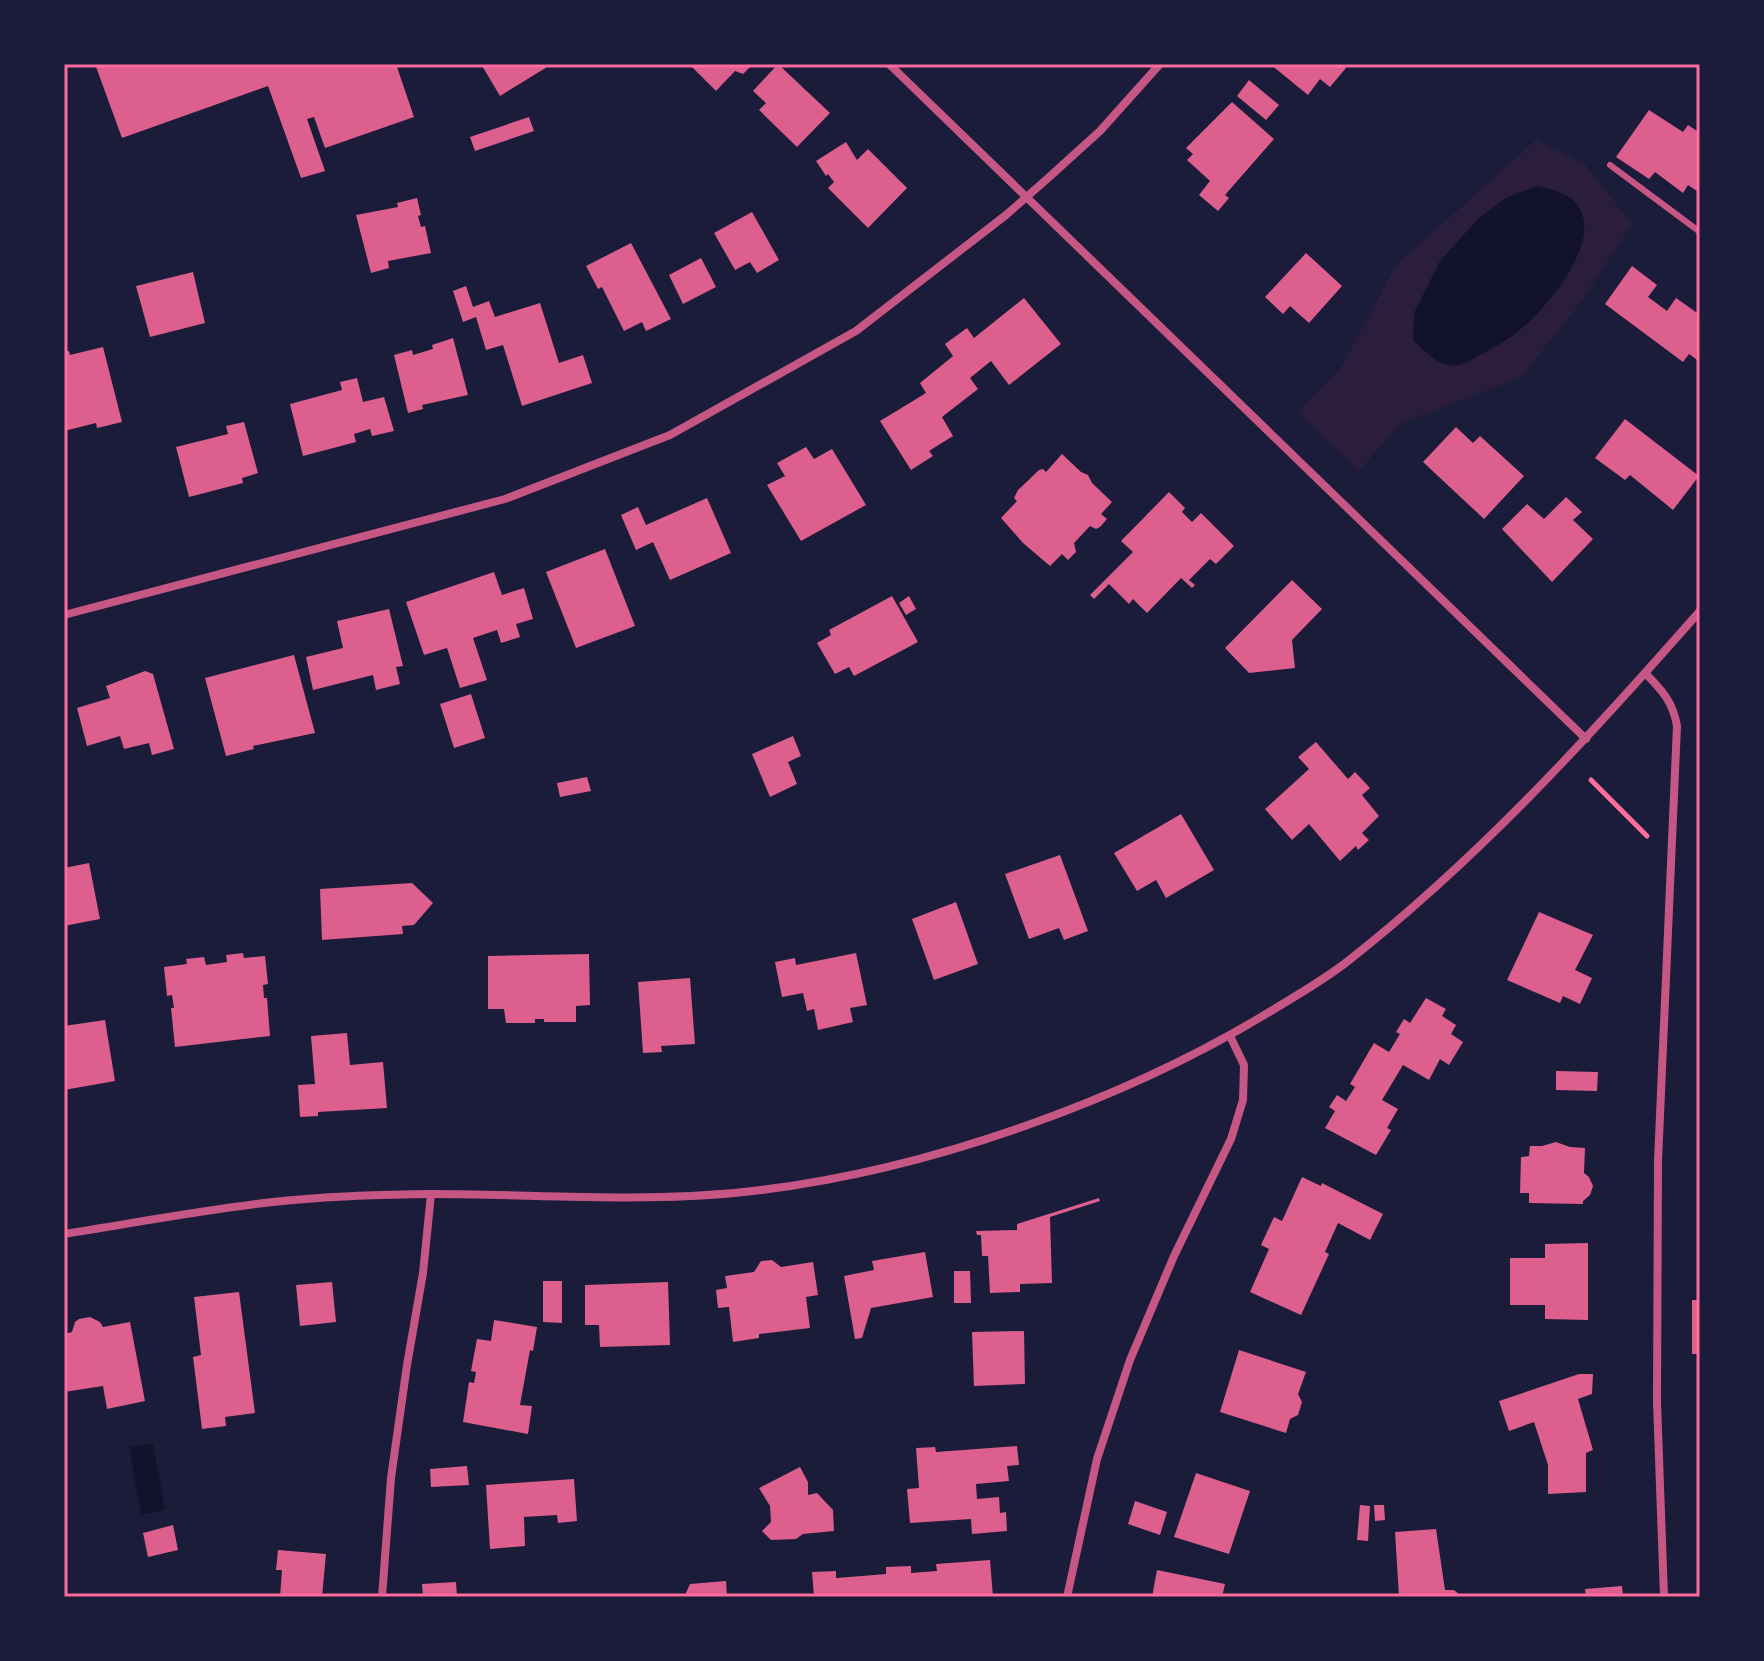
<svg xmlns="http://www.w3.org/2000/svg" width="1764" height="1661" viewBox="0 0 1764 1661" font-family="'Fira Sans',sans-serif">
  <style>
    .green { fill: #2a1e3b }
    .water { fill: #12122b }
    .building { fill: #dd5f8e }
    .lines { fill: none; stroke-linecap: round; stroke-linejoin: round }
    .path { stroke: #ff6b9d; stroke-width: 5 }
    .service { stroke: #c65784; stroke-width: 6 }
    .minor { stroke: #c65784; stroke-width: 8 }
    .neatline { fill: none; stroke: #ff6b9d; stroke-width: 3 }
  </style>
  <rect width="100%" height="100%" fill="#1b1b3a"/>
  <polygon class="green" points="1536,140 1584,163 1632,224 1579,305 1521,377 1400,424 1359,471 1298,412 1341,367 1396,265"/>
  <g class="water">
    <path d="M1536 186C1549 189 1565 191 1575 202 1605 235 1555 296 1532 319 1516 335 1496 347 1476 357 1472 359 1465 364 1460 365 1439 368 1427 353 1413 340L1414 313 1440 261 1479 218 1506 198Z"/>
    <polygon points="153,1443 165,1510 141,1515 129,1447"/>
  </g>
  <g class="building">
    <polygon points="95,64 396,64 414,117 325,148 314,117 307,119 325,171 301,178 268,86 122,138"/>
    <polygon points="481,64 552,64 500,96"/>
    <polygon points="689,64 753,64 743,74 735,71 716,91"/>
    <polygon points="778,64 830,113 797,147 759,110 766,103 753,91"/>
    <polygon points="1270,64 1341,64 1346,68 1330,87 1320,79 1308,95"/>
    <polygon points="1249,80 1279,105 1266,120 1237,96"/>
    <polygon points="1232,102 1274,139 1225,195 1229,198 1218,211 1199,195 1210,181 1187,160 1193,154 1186,148"/>
    <polygon points="1649,110 1683,132 1688,125 1700,133 1700,193 1688,185 1683,193 1655,172 1649,179 1616,157"/>
    <polygon points="529,117 534,131 475,151 470,137"/>
    <polygon points="846,142 857,160 868,149 907,188 868,228 828,188 834,182 828,174 826,176 816,161"/>
    <polygon points="417,198 421,215 418,216 421,227 425,226 431,253 388,261 389,268 371,273 356,215 398,207 397,203"/>
    <polygon points="752,212 779,260 757,273 750,262 735,270 714,233"/>
    <polygon points="631,243 671,319 646,331 642,322 624,331 602,287 598,289 586,266"/>
    <polygon points="1306,253 1342,286 1309,323 1290,306 1283,314 1265,297"/>
    <polygon points="701,258 716,287 683,304 669,275"/>
    <polygon points="1632,266 1657,285 1648,297 1667,311 1676,298 1700,315 1700,362 1689,354 1683,362 1605,304"/>
    <polygon points="193,272 205,323 150,337 136,286"/>
    <polygon points="466,286 473,307 489,301 495,317 540,303 559,363 583,355 592,383 522,406 503,345 486,350 476,317 463,322 453,291"/>
    <polygon points="1024,298 1061,344 1009,385 991,361 970,378 978,389 942,417 953,436 929,451 933,456 911,470 880,421 926,393 920,383 953,356 945,344 967,328 974,338"/>
    <polygon points="453,338 468,395 422,405 423,409 408,413 394,355 412,350 413,355 433,349 432,345"/>
    <polygon points="103,347 122,422 97,428 96,423 64,431 64,352 69,351 70,355"/>
    <polygon points="357,378 363,402 384,397 394,431 372,436 370,429 354,434 356,442 303,456 290,404 342,390 340,382"/>
    <polygon points="1625,419 1699,476 1673,510 1630,475 1625,480 1595,458"/>
    <polygon points="244,422 258,473 242,478 243,483 189,497 176,447 228,434 226,426"/>
    <polygon points="1456,427 1473,443 1480,436 1524,476 1484,519 1423,462"/>
    <polygon points="806,447 814,459 832,449 866,505 801,541 767,485 785,476 777,463"/>
    <polygon points="1062,454 1081,472 1088,475 1092,483 1112,502 1101,514 1107,519 1100,527 1096,529 1090,526 1074,543 1076,552 1068,560 1062,554 1050,566 1023,543 1001,518 1017,501 1014,498 1018,490 1039,470 1043,469 1046,472"/>
    <polygon points="1169,492 1185,508 1182,512 1192,522 1201,513 1234,546 1216,564 1210,559 1189,580 1195,585 1192,588 1181,578 1147,613 1133,599 1129,604 1109,584 1094,599 1090,595 1133,552 1121,541"/>
    <polygon points="1566,497 1582,512 1573,520 1593,539 1552,582 1502,529 1527,504 1544,519"/>
    <polygon points="707,498 731,553 670,580 653,542 636,550 621,515 638,507 646,525"/>
    <polygon points="605,549 635,626 576,648 546,572"/>
    <polygon points="494,572 502,595 524,588 533,619 516,624 520,637 501,643 497,630 473,638 487,680 460,688 447,648 424,655 406,602"/>
    <polygon points="1292,580 1322,609 1292,640 1295,668 1249,673 1225,648"/>
    <polygon points="892,596 918,642 854,676 849,667 835,674 817,643 831,635 829,630"/>
    <polygon points="909,596 916,609 906,615 899,603"/>
    <polygon points="389,609 403,666 396,667 400,684 376,690 373,675 313,690 306,657 343,648 337,621"/>
    <polygon points="294,655 315,733 253,746 254,749 226,756 205,678"/>
    <polygon points="145,671 153,674 174,749 152,755 149,743 124,749 120,736 87,746 77,708 110,698 106,686"/>
    <polygon points="471,694 485,738 454,748 440,704"/>
    <polygon points="793,736 801,756 788,762 797,784 770,797 752,754"/>
    <polygon points="1316,742 1348,779 1355,772 1370,788 1362,795 1379,816 1362,833 1369,840 1358,850 1356,846 1340,861 1309,824 1292,840 1265,809 1309,769 1298,757"/>
    <polygon points="587,777 591,791 560,797 557,783"/>
    <polygon points="1181,814 1214,870 1166,898 1156,880 1137,891 1114,853"/>
    <polygon points="1060,855 1088,931 1064,940 1059,928 1029,939 1005,874"/>
    <polygon points="89,863 100,919 64,926 64,868"/>
    <polygon points="412,883 433,903 414,925 402,926 403,934 322,940 320,889"/>
    <polygon points="956,902 978,964 934,980 912,919"/>
    <polygon points="1539,912 1593,935 1575,970 1592,978 1580,1004 1563,996 1560,1003 1507,980"/>
    <polygon points="243,953 244,958 265,956 268,984 263,985 264,998 267,998 270,1036 175,1047 171,1008 174,1008 172,995 167,996 164,967 187,964 186,959 204,957 206,965 227,962 226,955"/>
    <polygon points="856,953 867,1005 850,1008 853,1022 818,1030 814,1009 807,1011 803,993 782,997 775,962 795,958 796,965"/>
    <polygon points="589,954 590,1005 576,1006 576,1022 544,1022 544,1019 535,1019 535,1023 506,1023 504,1009 488,1009 488,956"/>
    <polygon points="690,978 695,1044 661,1046 662,1052 643,1053 638,982"/>
    <polygon points="1426,998 1446,1009 1442,1016 1456,1025 1451,1034 1463,1042 1449,1065 1440,1059 1429,1080 1403,1065 1382,1100 1398,1109 1387,1128 1391,1130 1376,1155 1325,1128 1335,1111 1329,1107 1337,1095 1346,1101 1355,1087 1350,1084 1374,1043 1389,1052 1400,1034 1396,1032 1404,1019 1410,1023"/>
    <polygon points="105,1020 115,1081 64,1090 64,1026"/>
    <polygon points="347,1033 350,1065 383,1062 387,1108 318,1112 318,1116 300,1117 298,1085 315,1084 311,1036"/>
    <polygon points="1556,1071 1598,1072 1597,1091 1556,1090"/>
    <polygon points="1556,1142 1570,1147 1585,1148 1584,1173 1589,1177 1593,1186 1590,1195 1583,1201 1583,1204 1529,1203 1529,1193 1520,1193 1521,1157 1529,1156 1530,1146 1542,1146"/>
    <polygon points="1302,1177 1321,1186 1322,1183 1383,1214 1370,1240 1338,1223 1325,1252 1329,1254 1301,1315 1250,1292 1269,1249 1261,1245 1274,1217 1282,1221"/>
    <polygon points="1099,1198 1100,1201 1050,1217 1052,1283 1020,1284 1020,1292 990,1293 988,1256 982,1256 981,1235 977,1235 976,1231 1017,1230 1017,1224"/>
    <polygon points="1588,1243 1588,1320 1545,1319 1545,1305 1510,1305 1510,1258 1545,1258 1545,1244"/>
    <polygon points="925,1252 933,1297 871,1308 862,1338 855,1339 844,1276 874,1270 872,1261"/>
    <polygon points="772,1260 781,1267 813,1262 818,1295 806,1297 810,1328 759,1334 759,1338 733,1342 729,1307 718,1308 716,1290 727,1288 725,1276 754,1272 761,1261"/>
    <polygon points="954,1271 970,1271 971,1303 954,1303"/>
    <polygon points="543,1281 562,1281 562,1323 543,1322"/>
    <polygon points="332,1282 336,1322 300,1326 296,1285"/>
    <polygon points="668,1282 670,1345 600,1347 599,1325 585,1325 585,1285"/>
    <polygon points="239,1292 255,1413 225,1417 226,1426 202,1429 193,1357 201,1355 194,1297"/>
    <rect x="1692" y="1300" width="8" height="54"/>
    <polygon points="90,1317 100,1322 103,1327 130,1322 145,1401 107,1409 103,1386 64,1392 64,1334 72,1332 75,1322 79,1319"/>
    <polygon points="494,1320 537,1327 533,1351 530,1350 520,1405 532,1406 528,1434 463,1422 469,1382 474,1383 476,1372 471,1371 477,1339 491,1341"/>
    <polygon points="1024,1331 1025,1384 974,1386 972,1332"/>
    <polygon points="1239,1350 1306,1372 1298,1394 1302,1402 1298,1415 1290,1419 1286,1433 1220,1412"/>
    <polygon points="1579,1374 1593,1374 1592,1394 1578,1399 1593,1450 1586,1453 1586,1492 1548,1494 1548,1465 1534,1422 1509,1431 1499,1401"/>
    <polygon points="1017,1446 1019,1465 1007,1466 1009,1481 976,1484 977,1499 999,1497 1000,1513 1006,1512 1007,1531 972,1534 971,1519 910,1523 907,1489 919,1488 916,1448 935,1447 936,1452"/>
    <polygon points="467,1466 469,1485 431,1487 430,1469"/>
    <polygon points="800,1467 808,1482 808,1495 817,1493 833,1510 834,1531 803,1534 796,1539 771,1540 762,1531 771,1522 770,1506 759,1488"/>
    <polygon points="1196,1473 1250,1491 1229,1554 1174,1537"/>
    <polygon points="574,1479 577,1521 558,1523 557,1515 524,1517 525,1546 490,1549 486,1485"/>
    <polygon points="1135,1501 1167,1512 1160,1535 1128,1524"/>
    <polygon points="1360,1505 1370,1506 1368,1541 1357,1540"/>
    <polygon points="1374,1505 1384,1505 1385,1520 1375,1521"/>
    <polygon points="173,1525 178,1550 148,1557 143,1533"/>
    <polygon points="1436,1529 1445,1590 1454,1590 1462,1597 1399,1597 1395,1532"/>
    <polygon points="278,1550 326,1554 322,1597 280,1597 282,1570 276,1570"/>
    <polygon points="990,1560 993,1597 814,1597 812,1572 836,1571 836,1578 862,1576 886,1574 886,1567 911,1566 911,1573 937,1571 936,1564"/>
    <polygon points="1157,1570 1225,1584 1222,1597 1152,1597"/>
    <polygon points="726,1581 727,1597 684,1597 690,1584"/>
    <polygon points="456,1582 457,1597 423,1597 422,1584"/>
    <polygon points="1622,1586 1623,1597 1586,1597 1585,1589"/>
  </g>
  <g class="lines">
    <polyline class="path" points="1591,780 1647,836"/>
    <polyline class="service" points="1610,165 1700,232"/>
    <g class="minor">
      <polyline points="889,64 1586,739"/>
      <polyline points="64,615 505,499 670,435 856,331 1006,215 1047,179 1100,131 1160,64"/>
      <path d="M1645 673C1662 690 1673 702 1677 726L1658 1161 1657 1402 1664 1597"/>
      <path d="M64 1234C134 1223 203 1210 273 1202 324 1196 379 1195 430 1194 540 1194 651 1204 761 1190 931 1169 1125 1100 1271 1011 1297 995 1324 980 1348 961 1479 858 1591 735 1700 611"/>
      <polyline points="382,1597 391,1478 407,1365 423,1273 431,1194"/>
      <polyline points="1067,1597 1097,1459 1130,1360 1174,1256 1231,1139 1243,1100 1244,1065 1230,1036"/>
    </g>
  </g>
  <rect width="1764" height="1661" fill="none" stroke="#1b1b3a" stroke-width="132"/>
  <rect x="66" y="66" width="1632" height="1529" class="neatline"/>
</svg>
